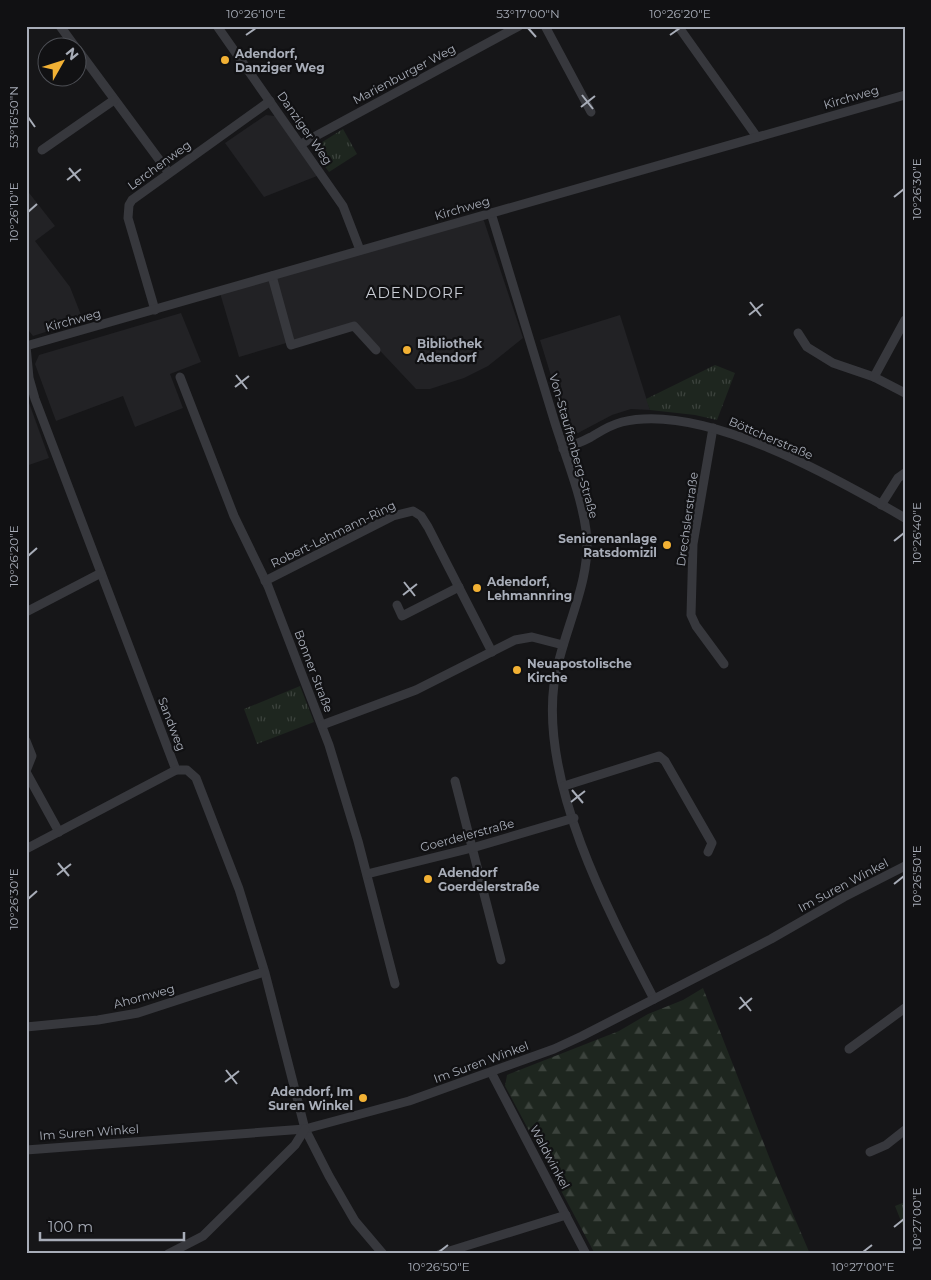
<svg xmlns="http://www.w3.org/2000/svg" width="931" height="1280" viewBox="0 0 931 1280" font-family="Montserrat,sans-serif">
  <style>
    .built { fill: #222225 }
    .forest { fill: url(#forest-firs) }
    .park { fill: url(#park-tufts) }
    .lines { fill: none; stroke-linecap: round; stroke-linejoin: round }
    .street { stroke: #37383d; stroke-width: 9 }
    .ticks { fill: none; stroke: #a8adb8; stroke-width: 2 }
    .poi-dot { fill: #f2b134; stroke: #111113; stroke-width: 2 }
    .labels { text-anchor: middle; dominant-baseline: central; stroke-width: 4.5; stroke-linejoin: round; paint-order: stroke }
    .poi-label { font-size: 12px; font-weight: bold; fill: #a8adb8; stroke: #111113; text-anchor: start }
    .street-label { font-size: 12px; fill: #a8adb8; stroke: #111113 }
    .quarter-label { font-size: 15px; letter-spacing: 1px; fill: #c9ccd4; stroke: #111113 }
    .neatline { fill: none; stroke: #a8adb8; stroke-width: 2 }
    .ticks-label { font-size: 12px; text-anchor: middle; fill: #a8adb8 }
  </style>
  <defs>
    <pattern id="forest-firs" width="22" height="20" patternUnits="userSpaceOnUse" patternTransform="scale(1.25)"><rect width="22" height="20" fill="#1e261f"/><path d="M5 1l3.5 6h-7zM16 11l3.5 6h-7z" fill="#3c433d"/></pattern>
    <pattern id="park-tufts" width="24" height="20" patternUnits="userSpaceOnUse" patternTransform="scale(1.25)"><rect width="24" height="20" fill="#1e261f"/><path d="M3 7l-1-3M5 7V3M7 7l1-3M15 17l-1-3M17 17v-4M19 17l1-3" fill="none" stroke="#3c433d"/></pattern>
  </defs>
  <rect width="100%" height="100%" fill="#161618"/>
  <g class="built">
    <polygon points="266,115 275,116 317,176 264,197 225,143"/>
    <polygon points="26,189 55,226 35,241 70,287 83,320 33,336 26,327"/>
    <polygon points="483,218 523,338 488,366 464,378 430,389 416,389 354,323 239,357 220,293"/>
    <polygon points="181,313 201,362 170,374 183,408 135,427 123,396 56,421 35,364 39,355"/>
    <polygon points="620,315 650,410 631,409 612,415 578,433 570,432 563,426 564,418 540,340"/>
    <polygon points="26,400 28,400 49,458 26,466"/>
  </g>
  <polygon class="forest" points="703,988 775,1172 810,1254 595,1254 505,1086 507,1075 619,1031 648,1014 683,1000"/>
  <g class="park">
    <polygon points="343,129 357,154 329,172 314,151 316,146"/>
    <polygon points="715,365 735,373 717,420 695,415 650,410 646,399"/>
    <polygon points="300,686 314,722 257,744 244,709"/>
    <polygon points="905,1202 905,1231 895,1206"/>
  </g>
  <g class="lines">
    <g class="street">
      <polyline points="60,26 76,48"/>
      <polyline points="217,26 343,206 360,250"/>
      <polyline points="545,26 591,112"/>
      <polyline points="678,26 757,137"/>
      <polyline points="78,50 169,173"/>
      <polyline points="301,144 519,26"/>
      <polyline points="42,150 114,100"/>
      <path d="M491 213C512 283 534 353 555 423 566 458 581 494 586 530 593 582 561 633 554 684 541 785 608 911 654 999"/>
      <polyline points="272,276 291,345 354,326 376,350"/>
      <polyline points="155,310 128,218 129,205 132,200 270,101"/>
      <polyline points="798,333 807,347 833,363 874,377 905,393"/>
      <polyline points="26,346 29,378 35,399 176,770 187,770 196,778 239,889 265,973 305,1129 329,1176 355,1221 383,1254"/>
      <polyline points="26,346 905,95"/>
      <polyline points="180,377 234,516 268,586 329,745 358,841 395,984"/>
      <polyline points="874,377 905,320"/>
      <polyline points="713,428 693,544 691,615 696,626 724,664"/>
      <path d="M563 449C572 445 582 442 591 437 601 431 610 425 622 422 703 402 836 478 905 518"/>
      <polyline points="881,505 898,478 905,473"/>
      <polyline points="265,581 393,516 413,511 421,516 428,527 492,652"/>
      <polyline points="397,605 402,616 459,587"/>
      <polyline points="26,612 101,573"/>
      <polyline points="322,725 416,690 515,640 532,637 563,645"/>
      <polyline points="26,741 32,756 26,771"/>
      <polyline points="26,772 59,832"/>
      <polyline points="455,781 501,960"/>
      <polyline points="564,786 659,756 665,761 712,843 708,852"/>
      <polyline points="26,849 176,770"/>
      <polyline points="367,874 472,848 574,818"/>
      <polyline points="26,1027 98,1020 138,1013 264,972"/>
      <polyline points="849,1049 905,1008"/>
      <polyline points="491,1072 586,1254"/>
      <polyline points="26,1150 305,1129 409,1101 554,1049 582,1036 771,939 844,897 905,866"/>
      <polyline points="870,1152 886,1145 905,1130"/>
      <polyline points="168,1254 203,1236 295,1145 305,1129"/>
      <polyline points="440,1254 566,1215"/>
    </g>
  </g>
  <path class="ticks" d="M528 28 536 37M246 35 256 28M670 35 680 28M582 95 593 109M581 107 595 96M28 117 35 127M69 168 80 181M67 180 81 169M894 197 904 189M28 212 37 204M750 302 761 316M749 315 763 304M236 375 247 389M235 387 249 376M894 541 904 533M28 556 37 548M404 582 415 596M403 595 417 584M572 790 583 803M571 802 585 791M58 863 69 876M57 875 71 864M894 884 904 876M28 899 37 891M740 997 751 1011M739 1009 752 998M226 1070 237 1084M225 1082 239 1071M894 1227 904 1219M439 1252 448 1245M863 1252 872 1245"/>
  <g class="poi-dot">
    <circle cx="225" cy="60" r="5"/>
    <circle cx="407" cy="350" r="5"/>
    <circle cx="667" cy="545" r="5"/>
    <circle cx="477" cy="588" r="5"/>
    <circle cx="517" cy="670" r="5"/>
    <circle cx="428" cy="879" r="5"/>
    <circle cx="363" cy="1098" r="5"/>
  </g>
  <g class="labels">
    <g class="poi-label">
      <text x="235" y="53">Adendorf,<tspan x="235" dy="14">Danziger Weg</tspan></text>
      <text x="417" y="343">Bibliothek<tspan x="417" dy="14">Adendorf</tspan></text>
      <text x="657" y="538" text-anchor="end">Seniorenanlage<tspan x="657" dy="14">Ratsdomizil</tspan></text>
      <text x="487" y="581">Adendorf,<tspan x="487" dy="14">Lehmannring</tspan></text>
      <text x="527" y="663">Neuapostolische<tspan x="527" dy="14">Kirche</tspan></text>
      <text x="438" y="872">Adendorf<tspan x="438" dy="14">Goerdelerstraße</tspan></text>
      <text x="353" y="1091" text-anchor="end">Adendorf, Im<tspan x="353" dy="14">Suren Winkel</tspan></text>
    </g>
    <g class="street-label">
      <text transform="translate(404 74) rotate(-28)">Marienburger Weg</text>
      <text transform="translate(851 97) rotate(-16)">Kirchweg</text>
      <text transform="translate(305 128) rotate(55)">Danziger Weg</text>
      <text transform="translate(159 165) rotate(-36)">Lerchenweg</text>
      <text transform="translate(462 208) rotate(-16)">Kirchweg</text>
      <text transform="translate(73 320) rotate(-15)">Kirchweg</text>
      <text transform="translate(771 438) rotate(23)">Böttcherstraße</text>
      <text transform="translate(574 446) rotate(74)">Von-Stauffenberg-Straße</text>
      <text transform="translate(687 519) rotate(-82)">Drechslerstraße</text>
      <text transform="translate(333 534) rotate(-26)">Robert-Lehmann-Ring</text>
      <text transform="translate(314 671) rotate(69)">Bonner Straße</text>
      <text transform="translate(172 724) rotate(69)">Sandweg</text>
      <text transform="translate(467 835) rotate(-15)">Goerdelerstraße</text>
      <text transform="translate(843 885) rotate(-28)">Im Suren Winkel</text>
      <text transform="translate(144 996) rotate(-15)">Ahornweg</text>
      <text transform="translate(481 1062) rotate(-20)">Im Suren Winkel</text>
      <text transform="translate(89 1132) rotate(-4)">Im Suren Winkel</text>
      <text transform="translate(550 1157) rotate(62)">Waldwinkel</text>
    </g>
    <g class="quarter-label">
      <text x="415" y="292">ADENDORF</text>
    </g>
  </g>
  <rect width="931" height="1280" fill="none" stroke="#111113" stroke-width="55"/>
  <g transform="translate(62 62) rotate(51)"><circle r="24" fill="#111113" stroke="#4d4f55"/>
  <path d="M0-4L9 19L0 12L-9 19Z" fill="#f2b134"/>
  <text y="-8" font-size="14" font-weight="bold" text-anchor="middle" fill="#a8adb8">N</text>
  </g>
  <path d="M40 1232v8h144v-8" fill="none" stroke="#a8adb8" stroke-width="2.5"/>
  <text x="48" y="1232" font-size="15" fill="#a8adb8" stroke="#111113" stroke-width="4" paint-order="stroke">100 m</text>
  <rect x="28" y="28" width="876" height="1224" class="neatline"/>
  <g class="ticks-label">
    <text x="256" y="18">10°26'10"E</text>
    <text x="528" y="18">53°17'00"N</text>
    <text x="680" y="18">10°26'20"E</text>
    <text transform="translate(14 117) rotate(-90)" y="4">53°16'50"N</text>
    <text transform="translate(917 189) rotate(-90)" y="4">10°26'30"E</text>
    <text transform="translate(14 212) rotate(-90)" y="4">10°26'10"E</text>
    <text transform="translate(917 533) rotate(-90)" y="4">10°26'40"E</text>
    <text transform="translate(14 556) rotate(-90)" y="4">10°26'20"E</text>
    <text transform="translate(917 876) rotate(-90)" y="4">10°26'50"E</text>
    <text transform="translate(14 899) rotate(-90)" y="4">10°26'30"E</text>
    <text transform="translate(917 1219) rotate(-90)" y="4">10°27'00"E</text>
    <text x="439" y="1271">10°26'50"E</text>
    <text x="863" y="1271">10°27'00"E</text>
  </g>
</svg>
